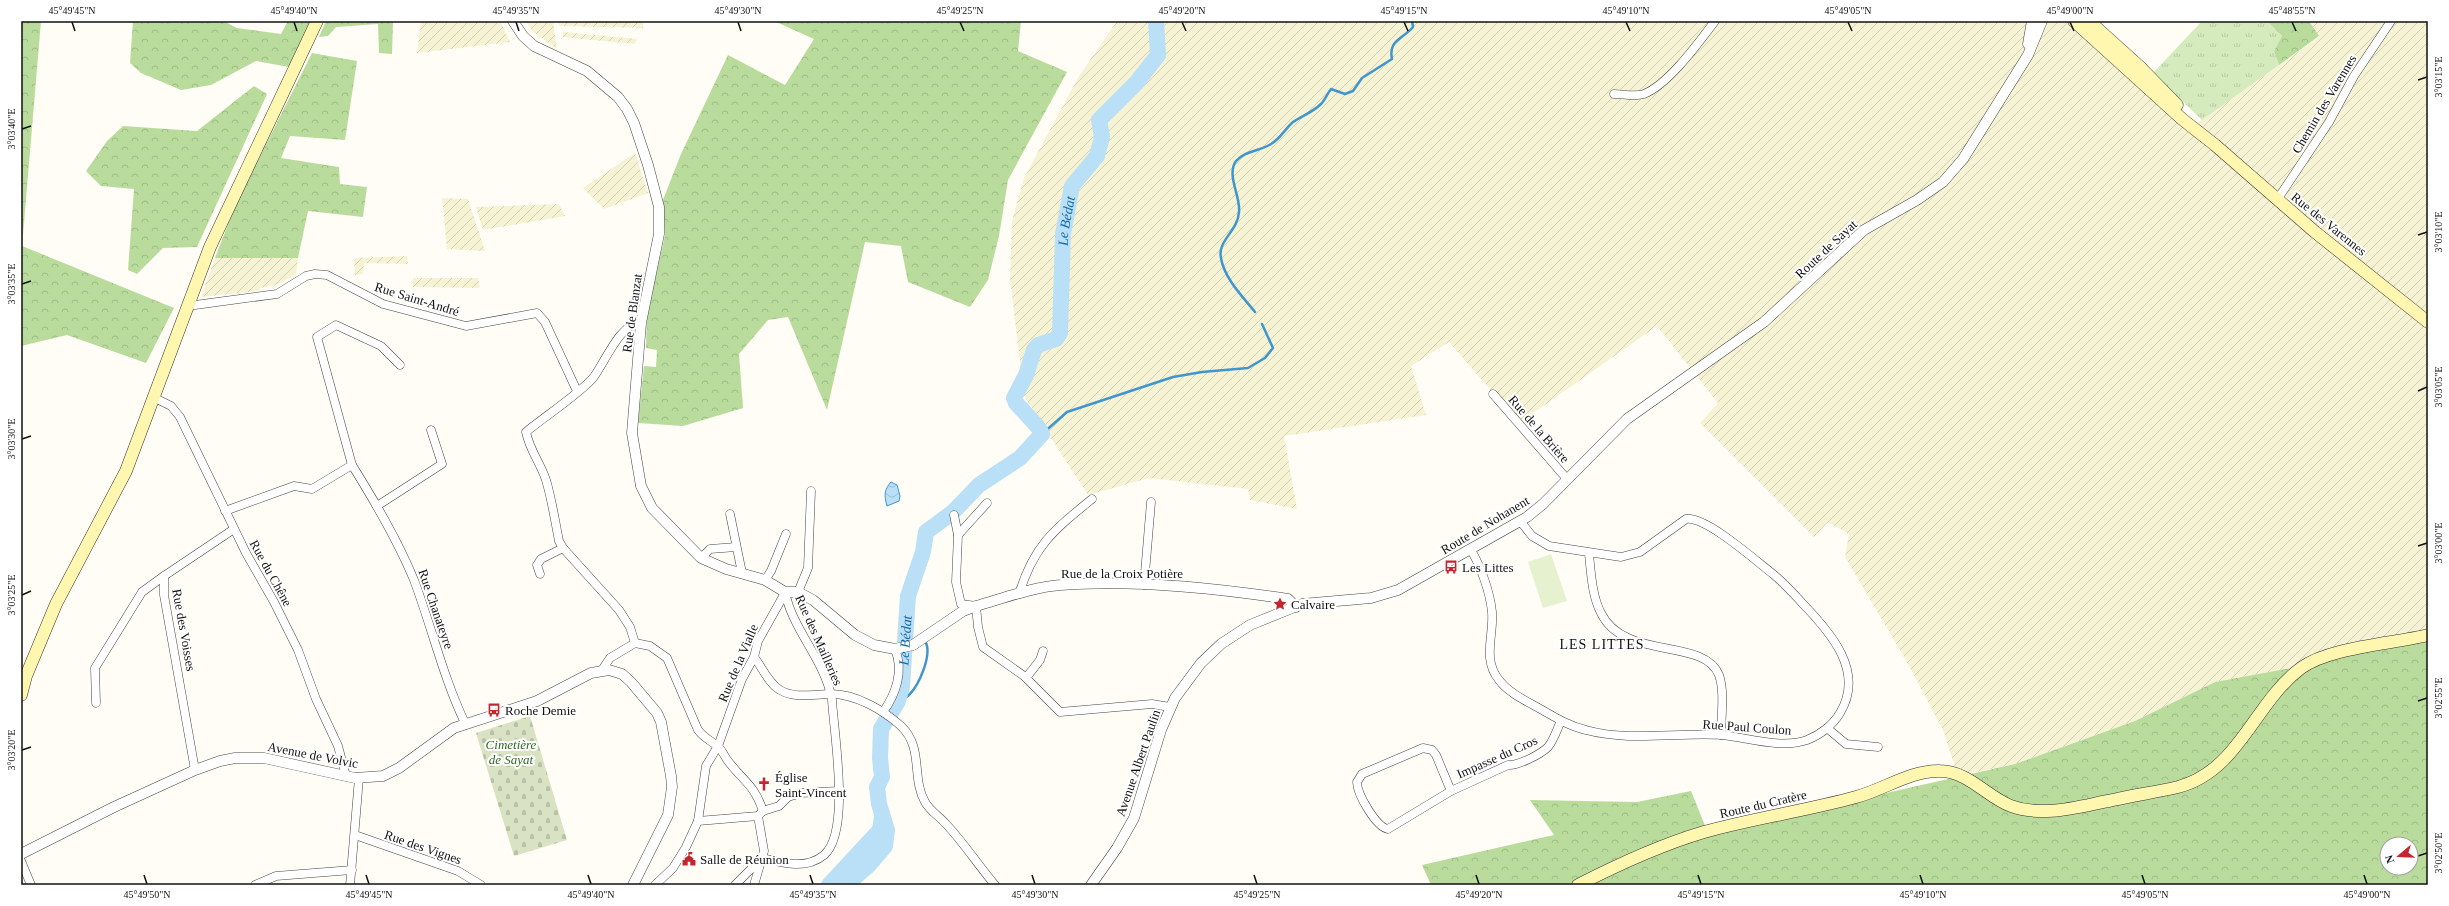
<svg xmlns="http://www.w3.org/2000/svg" width="2449" height="906" viewBox="0 0 2449 906" font-family="'Times New Roman',serif">
  <style>
    .farmland { fill: url(#farmland-furrows) }
    .grass { fill: url(#grass-tufts) }
    .forest { fill: url(#forest-crowns); fill-rule: evenodd }
    .cemetery { fill: url(#cemetery-stones) }
    .pitch { fill: #e6f2cf }
    .water { fill: url(#water-waves); stroke: #3f96cf }
    .lines { fill: none; stroke-linecap: round; stroke-linejoin: round }
    .stream { stroke: #3f96cf; stroke-width: 2.5 }
    .river { stroke: #b9e0f7; stroke-width: 16 }
    .minor-casing { stroke: #444; stroke-width: 9 }
    .tertiary-casing { stroke: #444; stroke-width: 11 }
    .secondary-casing { stroke: #333; stroke-width: 13 }
    .minor { stroke: #fff; stroke-width: 8 }
    .tertiary { stroke: #fff; stroke-width: 10 }
    .secondary { stroke: #fff6b0; stroke-width: 12 }
    .ticks { fill: none; stroke: #111; stroke-width: 1.5 }
    .labels { text-anchor: middle; dominant-baseline: central; stroke-width: 4; stroke-linejoin: round; paint-order: stroke }
    .street-label { font-size: 13px; fill: #111; stroke: #fff }
    .poi-label { font-size: 13px; fill: #111; stroke: #fff; text-anchor: start }
    .park-label { font-size: 13px; font-style: italic; fill: #2f6b1f; stroke: #fff }
    .water-label { font-size: 14px; font-style: italic; fill: #1768a6; stroke: #fff }
    .neighbourhood-label { font-size: 14px; letter-spacing: 1px; fill: #111; stroke: #fff }
    .neatline { fill: none; stroke: #111; stroke-width: 1.5 }
    .ticks-label { font-size: 10px; text-anchor: middle; fill: #111 }
  </style>
  <defs>
    <pattern id="farmland-furrows" width="10" height="10" patternUnits="userSpaceOnUse"><rect width="10" height="10" fill="#f6f3d4"/><path d="M-1 1l2-2M0 10L10 0M9 11l2-2" fill="none" stroke="#d2cfb5"/></pattern>
    <pattern id="grass-tufts" width="24" height="20" patternUnits="userSpaceOnUse"><rect width="24" height="20" fill="#d5ebbd"/><path d="M3 7l-1-3M5 7V3M7 7l1-3M15 17l-1-3M17 17v-4M19 17l1-3" fill="none" stroke="#b6c8a1"/></pattern>
    <pattern id="forest-crowns" width="20" height="18" patternUnits="userSpaceOnUse"><rect width="20" height="18" fill="#b9dc9c"/><path d="M2 6a3 3 0 1 1 6 0M12 15a3 3 0 1 1 6 0" fill="none" stroke="#9ebc85"/></pattern>
    <pattern id="cemetery-stones" width="16" height="16" patternUnits="userSpaceOnUse"><rect width="16" height="16" fill="#d9e3c4"/><path d="M2 7V4a2 2 0 0 1 4 0v3zM10 15v-3a2 2 0 0 1 4 0v3z" fill="#b9c2a7"/></pattern>
    <pattern id="water-waves" width="16" height="10" patternUnits="userSpaceOnUse"><rect width="16" height="10" fill="#b9e0f7"/><path d="M0 5q4-4 8 0t8 0" fill="none" stroke="#9ebfd3"/></pattern>
  </defs>
  <rect width="100%" height="100%" fill="#fffdf5"/>
  <g class="farmland">
    <polygon points="421,21 500,21 510,42 417,53"/>
    <polygon points="526,21 553,21 557,49 532,31"/>
    <polygon points="558,21 643,21 643,28 559,26"/>
    <polygon points="1117,21 2069,21 2187,130 2319,37 2309,21 2428,21 2428,634 2307,665 2215,682 2135,721 2015,764 1958,776 1943,730 1907,662 1845,557 1849,534 1828,522 1814,537 1700,423 1718,403 1657,326 1519,423 1449,342 1411,366 1426,415 1284,436 1297,509 1250,500 1248,489 1149,478 1088,495 1024,396 1010,278 1012,221 1024,178 1079,76"/>
    <polygon points="563,32 637,39 635,44 563,37"/>
    <polygon points="635,153 648,193 604,209 583,188"/>
    <polygon points="442,198 468,199 485,251 447,249"/>
    <polygon points="559,204 565,216 483,230 476,207"/>
    <polygon points="407,256 408,264 364,263 363,274 355,275 354,258"/>
    <polygon points="215,258 298,258 296,274 277,285 260,288 259,291 201,297"/>
    <polygon points="413,278 478,278 480,288 413,287"/>
  </g>
  <polygon class="grass" points="2202,21 2267,21 2282,36 2274,51 2279,65 2202,120 2153,73"/>
  <g class="forest">
    <polygon points="21,21 41,21 22,246 174,308 146,363 67,335 21,346"/>
    <polygon points="133,21 223,21 237,28 281,34 288,21 311,21 289,67 256,61 211,85 181,90 141,73 130,63"/>
    <polygon points="326,21 393,21 392,54 379,53 378,24 336,27 328,36 319,37"/>
    <polygon points="774,21 1021,21 1018,51 1067,72 1008,180 999,236 988,280 970,307 908,282 901,246 865,242 827,410 788,317 768,320 739,354 743,408 683,426 638,423 644,366 656,367 657,350 646,348 647,315 665,235 663,200 681,154 728,55 785,85 814,39"/>
    <polygon points="2267,21 2309,21 2319,36 2279,65 2274,51 2282,36"/>
    <polygon points="312,53 357,61 345,140 290,136 281,158 339,167 340,184 367,187 363,217 308,211 298,258 215,258 236,204"/>
    <polygon points="254,86 267,94 197,247 163,248 137,274 128,270 134,189 101,186 86,171 107,141 123,126 197,131"/>
    <path d="M2428 634V885H1431L1422 865 1554 835 1530 800 1637 802 1691 791 1708 833 2015 764 2135 721 2215 682 2307 665ZM2387 844H2411V868H2387Z"/>
  </g>
  <polygon class="cemetery" points="530,716 567,840 514,856 476,733"/>
  <polygon class="pitch" points="1551,554 1567,601 1543,608 1528,562"/>
  <path class="water" d="M891 482 897 485 900 496 899 501 887 506C884 495 884 490 891 482Z"/>
  <g class="lines">
    <g class="stream">
      <path d="M1255 312C1243 297 1224 278 1221 258 1217 241 1238 231 1239 212 1241 197 1226 175 1236 161 1244 151 1260 151 1271 144 1280 139 1285 129 1293 122 1302 116 1313 112 1321 104 1325 100 1327 94 1331 89L1345 94 1353 91 1362 78 1392 59C1388 40 1403 39 1413 27L1412 21"/>
      <polyline points="1042,434 1067,412 1173,377 1202,372 1248,368 1265,358 1273,348 1262,324"/>
      <path d="M898 701C902 699 906 698 909 695 919 685 933 654 925 641"/>
    </g>
    <g class="river">
      <path id="s1" d="M1038 427 1016 403 1014 398 1026 375 1034 350 1038 345 1056 339 1060 333 1063 234 1072 186 1097 156 1102 137 1099 120 1137 82 1158 55 1156 21"/>
      <polyline points="829,885 880,830 882,817"/>
      <path id="s2" d="M846 885 868 866 885 846 887 830 879 804 877 787 882 777 880 758 881 729 898 701 902 686 908 596 923 552 926 532 953 512 979 485 1020 458 1042 434 1040 430"/>
    </g>
    <g class="minor-casing">
      <g id="minor">
        <path d="M1614 94C1623 94 1635 97 1644 94 1669 84 1699 42 1715 21"/>
        <polyline points="2277,200 2329,122 2354,76 2391,21"/>
        <polyline points="188,302 195,305 277,294 306,276 315,274 327,275 383,304 466,326 537,313 545,322 577,391"/>
        <polyline points="1493,394 1567,479"/>
        <polyline points="153,397 171,406 180,417 246,553 274,602 298,650 316,699 338,746 346,776"/>
        <path d="M352 465C375 502 397 539 414 580 432 628 443 677 465 723"/>
        <polyline points="987,503 958,535 956,582 961,604 976,606 978,627 983,647 1024,676 1060,712 1152,704 1170,707"/>
        <polyline points="377,506 442,464 431,430"/>
        <polyline points="225,511 294,486 312,489 352,465 317,337 336,325 381,346 400,365"/>
        <polyline points="730,514 742,573"/>
        <polyline points="954,515 958,535"/>
        <polyline points="563,548 619,610 630,627 635,643"/>
        <path d="M1471 550C1481 567 1490 592 1492 612 1494 636 1482 659 1499 680 1508 692 1524 700 1537 707 1553 716 1568 726 1586 730 1629 742 1678 732 1722 735 1749 738 1781 749 1807 740 1820 735 1833 725 1840 713 1865 672 1831 633 1804 605 1794 594 1784 583 1773 574 1756 561 1706 516 1686 519L1640 552 1621 557 1549 546 1532 536 1521 522"/>
        <path d="M1589 554C1591 573 1592 596 1601 613 1624 661 1704 637 1719 675 1725 692 1721 717 1721 735"/>
        <polyline points="701,558 710,549 736,547"/>
        <path d="M540 574 537 565 541 559 563 548 559 541C555 521 552 500 546 480 540 462 530 451 526 432 544 417 579 394 593 378 604 364 621 321 641 323"/>
        <polyline points="765,580 771,571 786,534"/>
        <polyline points="1144,585 1151,502"/>
        <polyline points="798,592 808,568 811,491"/>
        <path d="M1019 594C1034 545 1054 530 1092 499"/>
        <path d="M754 657C762 667 769 684 780 690 795 699 814 694 831 694 856 694 883 710 901 726 924 748 911 777 925 802 930 811 939 816 946 824 964 843 978 865 995 885"/>
        <path d="M602 670 610 658 635 643 650 646 667 658 698 730C704 738 710 740 717 746 722 749 724 756 728 761 743 781 754 784 763 811"/>
        <polyline points="1026,678 1040,660 1043,651"/>
        <polyline points="96,703 95,668 142,592 164,576"/>
        <path d="M883 712C896 694 904 671 895 649"/>
        <polyline points="1827,728 1846,744 1878,747"/>
        <polyline points="195,770 164,595 164,576 234,529"/>
        <path d="M1451 791 1436 755 1432 750 1423 748 1362 774 1357 782C1357 794 1376 827 1388 829L1451 791 1508 765C1518 766 1541 754 1548 747 1554 740 1557 729 1561 721"/>
        <polyline points="698,821 758,816"/>
        <polyline points="355,835 458,871 481,885"/>
        <path d="M762 858C782 863 806 870 824 855 851 832 834 734 832 700 825 660 793 631 785 592"/>
        <polyline points="21,861 31,885"/>
        <polyline points="255,885 276,876 352,870"/>
        <polyline points="350,885 359,778"/>
        <polyline points="655,885 673,868 686,847 698,821 706,766 718,746 742,679 754,657 758,641 785,593"/>
        <polyline points="735,885 760,860"/>
        <polyline points="754,885 764,851 758,816 763,811 779,806 788,797 801,793 839,791"/>
      </g>
    </g>
    <g class="tertiary-casing">
      <g id="tertiary">
        <path d="M513 21 523 36 534 46 587 71 618 97 627 109 634 123 648 165 659 207V234L641 323 632 433 641 486 652 508 701 558 726 569 765 580 785 592H798L813 600 855 635 874 645 895 649 913 645 963 611 976 606C1004 598 1033 587 1061 585 1134 579 1216 588 1288 599L1296 607"/>
        <polyline points="2028,44 2032,21"/>
        <polyline points="21,854 114,807 195,770 220,761 235,758 264,758 355,778 383,776 399,768 454,728 537,701 591,673 609,670 622,674 631,682 657,713 661,722 671,776 672,787 668,815 633,885"/>
        <polyline points="1091,885 1117,848 1134,818 1161,730 1175,698 1201,663 1221,644 1250,625 1302,604 1371,598 1398,590 1527,517 1543,504 1627,419 1764,322 1864,230 1917,200 1943,182 1963,159 2028,55 2042,21"/>
      </g>
    </g>
    <g class="secondary-casing">
      <g id="secondary">
        <polyline points="2074,21 2182,119 2215,145 2315,232 2428,322"/>
        <polyline points="2089,21 2139,66 2177,105"/>
        <polyline points="21,695 26,676 56,604 126,471 210,247 317,21"/>
        <path d="M1578 885C1619 864 1660 845 1704 832 1754 818 1805 811 1856 797 1883 790 1911 770 1940 771 1968 771 1987 797 2011 806 2044 818 2080 806 2113 800 2135 795 2157 792 2178 787 2239 771 2254 703 2301 668 2330 647 2392 644 2428 635"/>
      </g>
    </g>
    <use href="#minor" class="minor"/>
    <use href="#tertiary" class="tertiary"/>
    <use href="#secondary" class="secondary"/>
  </g>
  <path class="ticks" d="M72 22 75 31M294 22 297 31M516 22 519 31M738 22 741 31M960 22 964 31M1182 22 1186 31M1404 22 1408 31M1626 22 1630 31M1848 22 1852 31M2070 22 2074 31M2292 22 2296 31M2418 80 2427 77M22 129 31 126M2418 235 2427 232M22 284 31 281M2418 391 2427 387M22 439 31 436M2418 546 2427 543M22 595 31 591M2418 701 2427 698M22 750 31 747M2418 856 2427 853M144 875 147 884M366 875 369 884M588 875 591 884M810 875 813 884M1032 875 1035 884M1254 875 1257 884M1476 875 1479 884M1698 875 1701 884M1920 875 1923 884M2142 875 2145 884M2364 875 2367 884"/>
  <defs>
    <g id="bus-bare" transform="scale(1.08)"><path d="M-5-6H5V4H4V6H2V4H-2V6H-4V4H-5ZM-3.5-4V0h7V-4ZM-3.5 1.2v1.5H-2V1.2ZM2 1.2v1.5H3.5V1.2Z" fill="#c4262e" stroke="#fff" stroke-width="2.5" paint-order="stroke"/></g>
    <g id="sight-bare" transform="scale(1.08)"><path d="M0-6L1.8-2.2L6-1.7L2.9 1.2L3.7 5.4L0 3.3L-3.7 5.4L-2.9 1.2L-6-1.7L-1.8-2.2Z" fill="#c4262e" stroke="#fff" stroke-width="2.5" paint-order="stroke"/></g>
    <g id="church-bare" transform="scale(1.08)"><path d="M-1.2-6h2.4v3.5h3.3v2.4h-3.3V6h-2.4V-.1h-3.3v-2.4h3.3Z" fill="#c4262e" stroke="#fff" stroke-width="2.5" paint-order="stroke"/></g>
    <g id="civic-bare" transform="scale(1.08)"><path d="M-.6-6.5H3V-4.5H.6V-3L4-1V1h2V6H-6V1h2V-1L-.6-3ZM-1.2 2.5V6h2.4V2.5Z" fill="#c4262e" stroke="#fff" stroke-width="2.5" paint-order="stroke"/></g>
  </defs>
  <g fill-rule="evenodd">
    <use href="#bus-bare" x="1451" y="567"/>
    <use href="#sight-bare" x="1280" y="604"/>
    <use href="#bus-bare" x="494" y="710"/>
    <use href="#church-bare" x="764" y="784"/>
    <use href="#civic-bare" x="689" y="859"/>
  </g>
  <g class="labels">
    <g class="street-label">
      <text transform="translate(2324 104) rotate(-59)">Chemin des Varennes</text>
      <text transform="translate(2329 224) rotate(39)">Rue des Varennes</text>
      <text transform="translate(1826 249) rotate(-43)">Route de Sayat</text>
      <text transform="translate(417 299) rotate(17)">Rue Saint-André</text>
      <text transform="translate(632 313) rotate(-82)">Rue de Blanzat</text>
      <text transform="translate(1539 429) rotate(49)">Rue de la Brière</text>
      <text transform="translate(1485 525) rotate(-31)">Route de Nohanent</text>
      <text transform="translate(271 573) rotate(61)">Rue du Chêne</text>
      <text x="1122" y="573">Rue de la Croix Potière</text>
      <text transform="translate(436 609) rotate(71)">Rue Chanateyre</text>
      <text transform="translate(184 630) rotate(80)">Rue des Voisses</text>
      <text transform="translate(819 640) rotate(66)">Rue des Mailleries</text>
      <text transform="translate(738 663) rotate(-67)">Rue de la Vialle</text>
      <text transform="translate(1747 727) rotate(4)">Rue Paul Coulon</text>
      <text transform="translate(313 755) rotate(11)">Avenue de Volvic</text>
      <text transform="translate(1497 757) rotate(-24)">Impasse du Cros</text>
      <text transform="translate(1138 763) rotate(-71)">Avenue Albert Paulin</text>
      <text transform="translate(1763 804) rotate(-13)">Route du Cratère</text>
      <text transform="translate(423 847) rotate(19)">Rue des Vignes</text>
    </g>
    <g class="poi-label">
      <text x="1462" y="567">Les Littes</text>
      <text x="1291" y="604">Calvaire</text>
      <text x="505" y="710">Roche Demie</text>
      <text x="775" y="777">Église<tspan x="775" dy="15">Saint-Vincent</tspan></text>
      <text x="700" y="859">Salle de Réunion</text>
    </g>
    <g class="park-label">
      <text x="511" y="744">Cimetière<tspan x="511" dy="15">de Sayat</tspan></text>
    </g>
    <g class="water-label">
      <text stroke="none"><textPath href="#s1" startOffset="235">Le Bédat</textPath></text>
      <text stroke="none"><textPath href="#s2" startOffset="269">Le Bédat</textPath></text>
    </g>
    <g class="neighbourhood-label">
      <text x="1602" y="644">LES LITTES</text>
    </g>
  </g>
  <rect width="2449" height="906" fill="none" stroke="#ffffff" stroke-width="44"/>
  <g transform="translate(2399 856) rotate(251)"><circle r="19" fill="#ffffff" stroke="#a0a0a0"/>
  <path d="M0-3L7 15L0 10L-7 15Z" fill="#c4262e"/>
  <text y="-6" font-size="11" font-weight="bold" text-anchor="middle" fill="#111111">N</text>
  </g>
  <rect x="22" y="22" width="2405" height="862" class="neatline"/>
  <g class="ticks-label">
    <text x="72" y="14">45°49'45"N</text>
    <text x="294" y="14">45°49'40"N</text>
    <text x="516" y="14">45°49'35"N</text>
    <text x="738" y="14">45°49'30"N</text>
    <text x="960" y="14">45°49'25"N</text>
    <text x="1182" y="14">45°49'20"N</text>
    <text x="1404" y="14">45°49'15"N</text>
    <text x="1626" y="14">45°49'10"N</text>
    <text x="1848" y="14">45°49'05"N</text>
    <text x="2070" y="14">45°49'00"N</text>
    <text x="2292" y="14">45°48'55"N</text>
    <text transform="translate(2438 77) rotate(-90)" y="4">3°03'15"E</text>
    <text transform="translate(11 129) rotate(-90)" y="4">3°03'40"E</text>
    <text transform="translate(2438 232) rotate(-90)" y="4">3°03'10"E</text>
    <text transform="translate(11 284) rotate(-90)" y="4">3°03'35"E</text>
    <text transform="translate(2438 387) rotate(-90)" y="4">3°03'05"E</text>
    <text transform="translate(11 439) rotate(-90)" y="4">3°03'30"E</text>
    <text transform="translate(2438 543) rotate(-90)" y="4">3°03'00"E</text>
    <text transform="translate(11 595) rotate(-90)" y="4">3°03'25"E</text>
    <text transform="translate(2438 698) rotate(-90)" y="4">3°02'55"E</text>
    <text transform="translate(11 750) rotate(-90)" y="4">3°03'20"E</text>
    <text transform="translate(2438 853) rotate(-90)" y="4">3°02'50"E</text>
    <text x="147" y="898">45°49'50"N</text>
    <text x="369" y="898">45°49'45"N</text>
    <text x="591" y="898">45°49'40"N</text>
    <text x="813" y="898">45°49'35"N</text>
    <text x="1035" y="898">45°49'30"N</text>
    <text x="1257" y="898">45°49'25"N</text>
    <text x="1479" y="898">45°49'20"N</text>
    <text x="1701" y="898">45°49'15"N</text>
    <text x="1923" y="898">45°49'10"N</text>
    <text x="2145" y="898">45°49'05"N</text>
    <text x="2367" y="898">45°49'00"N</text>
  </g>
</svg>
